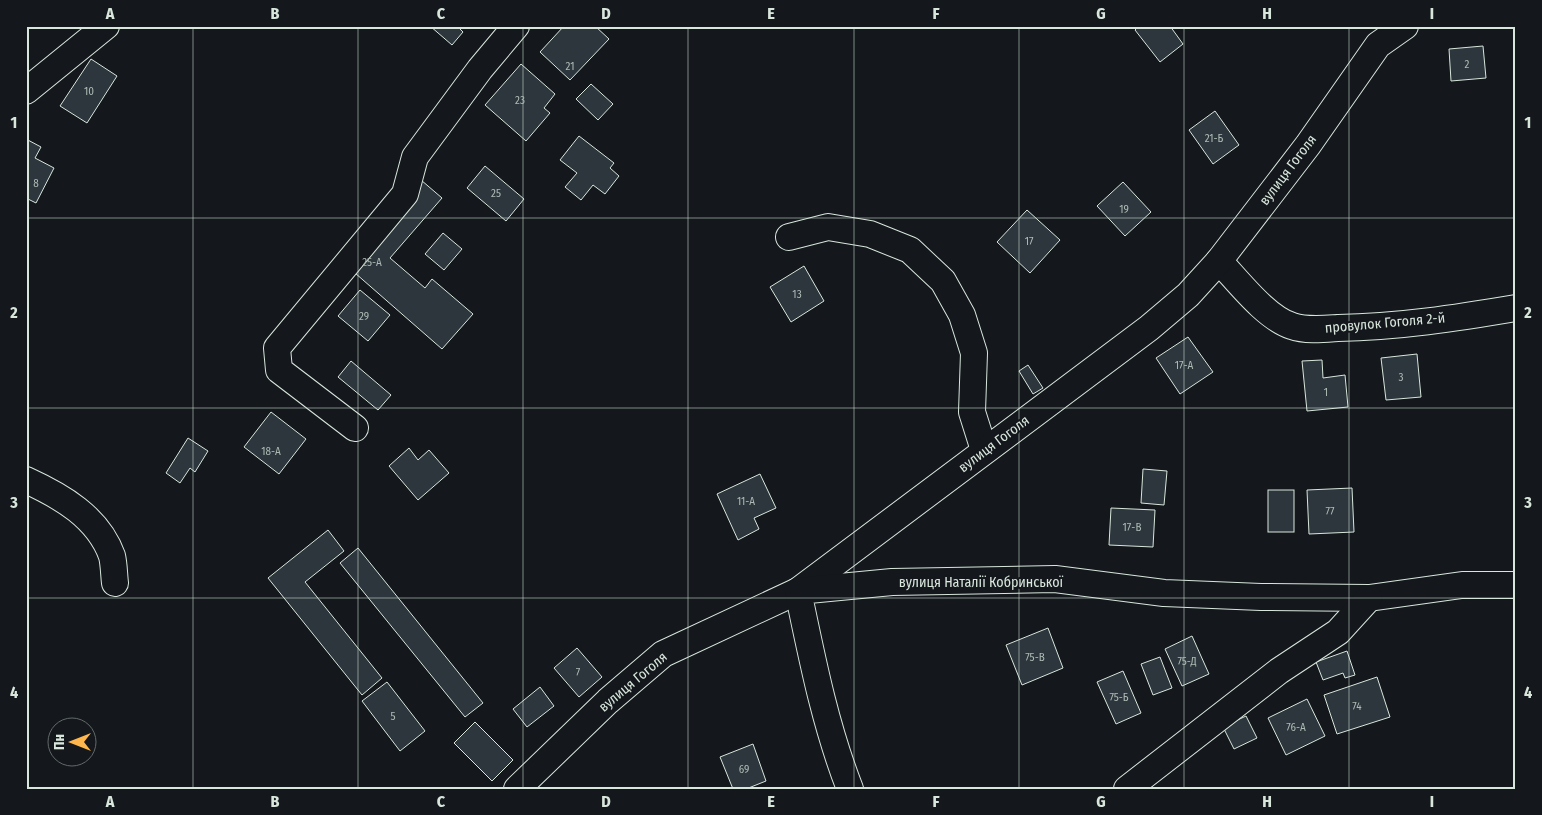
<svg xmlns="http://www.w3.org/2000/svg" width="1542" height="815" viewBox="0 0 1542 815" font-family="'Fira Sans Condensed',sans-serif">
  <style>
    .building { fill: #2c363c; stroke: #d8e6dc }
    .lines { fill: none; stroke-linecap: round; stroke-linejoin: round }
    .minor-casing { stroke: #d8e6dc; stroke-width: 28 }
    .minor { stroke: #14181c; stroke-width: 26 }
    .grid { fill: none; stroke: #d8e6dc; stroke-width: 1; stroke-opacity: 0.55 }
    .labels { text-anchor: middle; dominant-baseline: central; stroke-width: 4; stroke-linejoin: round; paint-order: stroke }
    .number-label { font-size: 11px; fill: #adbab4 }
    .street-label { font-size: 14px; fill: #d8e6dc; stroke: #14181c }
    .neatline { fill: none; stroke: #d8e6dc; stroke-width: 2 }
    .grid-label { font-size: 16px; text-anchor: middle; font-weight: bold; fill: #d8e6dc }
  </style>
  <rect width="100%" height="100%" fill="#14181c"/>
  <g class="building">
    <polygon points="430,26 457,26 463,32 452,45"/>
    <polygon points="564,26 595,26 609,39 570,80 540,52"/>
    <polygon points="1139,26 1170,26 1183,44 1160,62 1135,30"/>
    <polygon points="1483,46 1486,78 1451,81 1449,49"/>
    <polygon points="91,59 117,76 87,123 60,106"/>
    <polygon points="521,64 555,94 544,108 550,113 526,141 485,105"/>
    <polygon points="591,84 613,104 598,120 576,99"/>
    <polygon points="1215,111 1239,145 1213,164 1189,130"/>
    <polygon points="579,136 614,163 610,168 619,176 605,194 593,185 581,200 565,187 577,173 560,160"/>
    <polygon points="26,139 41,147 35,158 54,168 36,203 26,198"/>
    <polygon points="485,166 524,199 506,221 467,188"/>
    <polygon points="421,180 442,198 390,258 425,288 432,279 473,314 442,349 347,266"/>
    <polygon points="1123,182 1151,212 1125,236 1097,206"/>
    <polygon points="1027,210 1060,240 1030,273 997,242"/>
    <polygon points="443,233 462,249 444,270 425,254"/>
    <polygon points="804,266 824,301 791,322 770,287"/>
    <polygon points="360,290 390,315 368,341 338,316"/>
    <polygon points="1188,337 1213,372 1180,394 1156,358"/>
    <polygon points="1417,354 1421,397 1386,400 1381,358"/>
    <polygon points="1322,360 1323,378 1345,375 1348,407 1307,411 1302,361"/>
    <polygon points="351,361 391,395 378,410 338,377"/>
    <polygon points="1028,365 1043,388 1033,394 1019,371"/>
    <polygon points="271,412 306,439 279,474 244,447"/>
    <polygon points="188,438 208,451 195,472 190,468 180,483 166,473"/>
    <polygon points="409,448 418,460 429,450 449,473 418,500 389,466"/>
    <polygon points="1143,469 1167,471 1164,505 1141,503"/>
    <polygon points="760,474 776,508 754,518 759,529 738,540 717,494"/>
    <polygon points="1352,488 1354,532 1309,534 1307,490"/>
    <rect x="1268" y="490" width="26" height="42"/>
    <polygon points="1111,508 1155,510 1153,547 1109,545"/>
    <polygon points="328,530 344,551 305,582 382,678 362,695 268,578"/>
    <polygon points="358,548 483,703 465,717 340,563"/>
    <polygon points="1048,628 1063,668 1022,685 1006,645"/>
    <polygon points="1192,636 1209,674 1182,686 1165,649"/>
    <polygon points="577,648 602,677 579,697 554,668"/>
    <polygon points="1347,651 1355,675 1345,678 1343,673 1323,680 1316,662"/>
    <polygon points="1160,657 1172,688 1153,695 1141,664"/>
    <polygon points="1123,671 1141,713 1116,724 1097,682"/>
    <polygon points="1377,677 1390,717 1337,734 1324,695"/>
    <polygon points="387,682 425,731 400,751 362,701"/>
    <polygon points="540,687 554,706 527,727 513,709"/>
    <polygon points="1307,699 1325,736 1286,755 1268,718"/>
    <polygon points="1246,716 1257,738 1234,749 1223,727"/>
    <polygon points="475,722 513,760 492,781 454,743"/>
    <polygon points="753,744 766,781 746,789 733,789 720,757"/>
  </g>
  <g class="lines">
    <g class="minor-casing">
      <g id="minor">
        <polyline points="26,91 106,26"/>
        <polyline points="789,237 828,227 870,234 910,250 943,281 962,315 974,353 972,412 984,450"/>
        <path d="M1219 261C1238 281 1266 318 1292 326 1306 331 1324 329 1338 328 1398 327 1457 318 1516 308"/>
        <polyline points="355,428 279,370 277,348 405,194 415,157 480,69 516,26"/>
        <path d="M26 480C61 496 98 517 112 556 114 564 114 575 115 583"/>
        <polyline points="517,789 608,701 663,654 798,591 1149,328 1188,295 1219,261 1308,145 1378,45 1405,26"/>
        <path d="M850 789C825 725 812 658 798 591L892 582 1055 579 1164 593 1261 597 1369 598 1462 585H1516"/>
        <polyline points="1127,789 1279,671 1338,632 1369,598"/>
      </g>
    </g>
    <use href="#minor" class="minor"/>
  </g>
  <path class="grid" d="M193 26V789M358 26V789M523 26V789M688 26V789M854 26V789M1019 26V789M1184 26V789M1349 26V789M26 218H1516M26 408H1516M26 598H1516"/>
  <g class="labels">
    <g class="number-label">
      <text x="1467" y="64">2</text>
      <text x="570" y="66">21</text>
      <text x="89" y="91">10</text>
      <text x="520" y="100">23</text>
      <text x="1214" y="138">21-Б</text>
      <text x="36" y="183">8</text>
      <text x="496" y="193">25</text>
      <text x="1124" y="209">19</text>
      <text x="1029" y="241">17</text>
      <text x="372" y="262">25-А</text>
      <text x="797" y="294">13</text>
      <text x="364" y="316">29</text>
      <text x="1184" y="365">17-А</text>
      <text x="1401" y="377">3</text>
      <text x="1326" y="392">1</text>
      <text x="271" y="451">18-А</text>
      <text x="746" y="501">11-А</text>
      <text x="1330" y="511">77</text>
      <text x="1132" y="527">17-В</text>
      <text x="1035" y="657">75-В</text>
      <text x="1187" y="661">75-Д</text>
      <text x="578" y="672">7</text>
      <text x="1119" y="697">75-Б</text>
      <text x="1357" y="706">74</text>
      <text x="393" y="716">5</text>
      <text x="1296" y="727">76-А</text>
      <text x="744" y="769">69</text>
    </g>
    <g class="street-label">
      <text transform="translate(1288 170) rotate(-53)">вулиця Гоголя</text>
      <text transform="translate(1385 323) rotate(-5)">провулок Гоголя 2-й</text>
      <text transform="translate(994 444) rotate(-37)">вулиця Гоголя</text>
      <text x="981" y="582">вулиця Наталії Кобринської</text>
      <text transform="translate(633 682) rotate(-40)">вулиця Гоголя</text>
    </g>
  </g>
  <rect width="1542" height="815" fill="none" stroke="#14181c" stroke-width="55"/>
  <g transform="translate(72 742) rotate(270)"><circle r="24" fill="#14181c" stroke="#626a69"/>
  <path d="M0-4L9 19L0 12L-9 19Z" fill="#ffb74d"/>
  <text y="-8" font-size="14" font-weight="bold" text-anchor="middle" fill="#d8e6dc">Пн</text>
  </g>
  <rect x="28" y="28" width="1486" height="760" class="neatline"/>
  <g class="grid-label">
    <text x="110" y="19">A</text>
    <text x="275" y="19">B</text>
    <text x="441" y="19">C</text>
    <text x="606" y="19">D</text>
    <text x="771" y="19">E</text>
    <text x="936" y="19">F</text>
    <text x="1101" y="19">G</text>
    <text x="1267" y="19">H</text>
    <text x="1432" y="19">I</text>
    <text x="14" y="128">1</text>
    <text x="1528" y="128">1</text>
    <text x="14" y="318">2</text>
    <text x="1528" y="318">2</text>
    <text x="14" y="508">3</text>
    <text x="1528" y="508">3</text>
    <text x="14" y="698">4</text>
    <text x="1528" y="698">4</text>
    <text x="110" y="807">A</text>
    <text x="275" y="807">B</text>
    <text x="441" y="807">C</text>
    <text x="606" y="807">D</text>
    <text x="771" y="807">E</text>
    <text x="936" y="807">F</text>
    <text x="1101" y="807">G</text>
    <text x="1267" y="807">H</text>
    <text x="1432" y="807">I</text>
  </g>
</svg>
